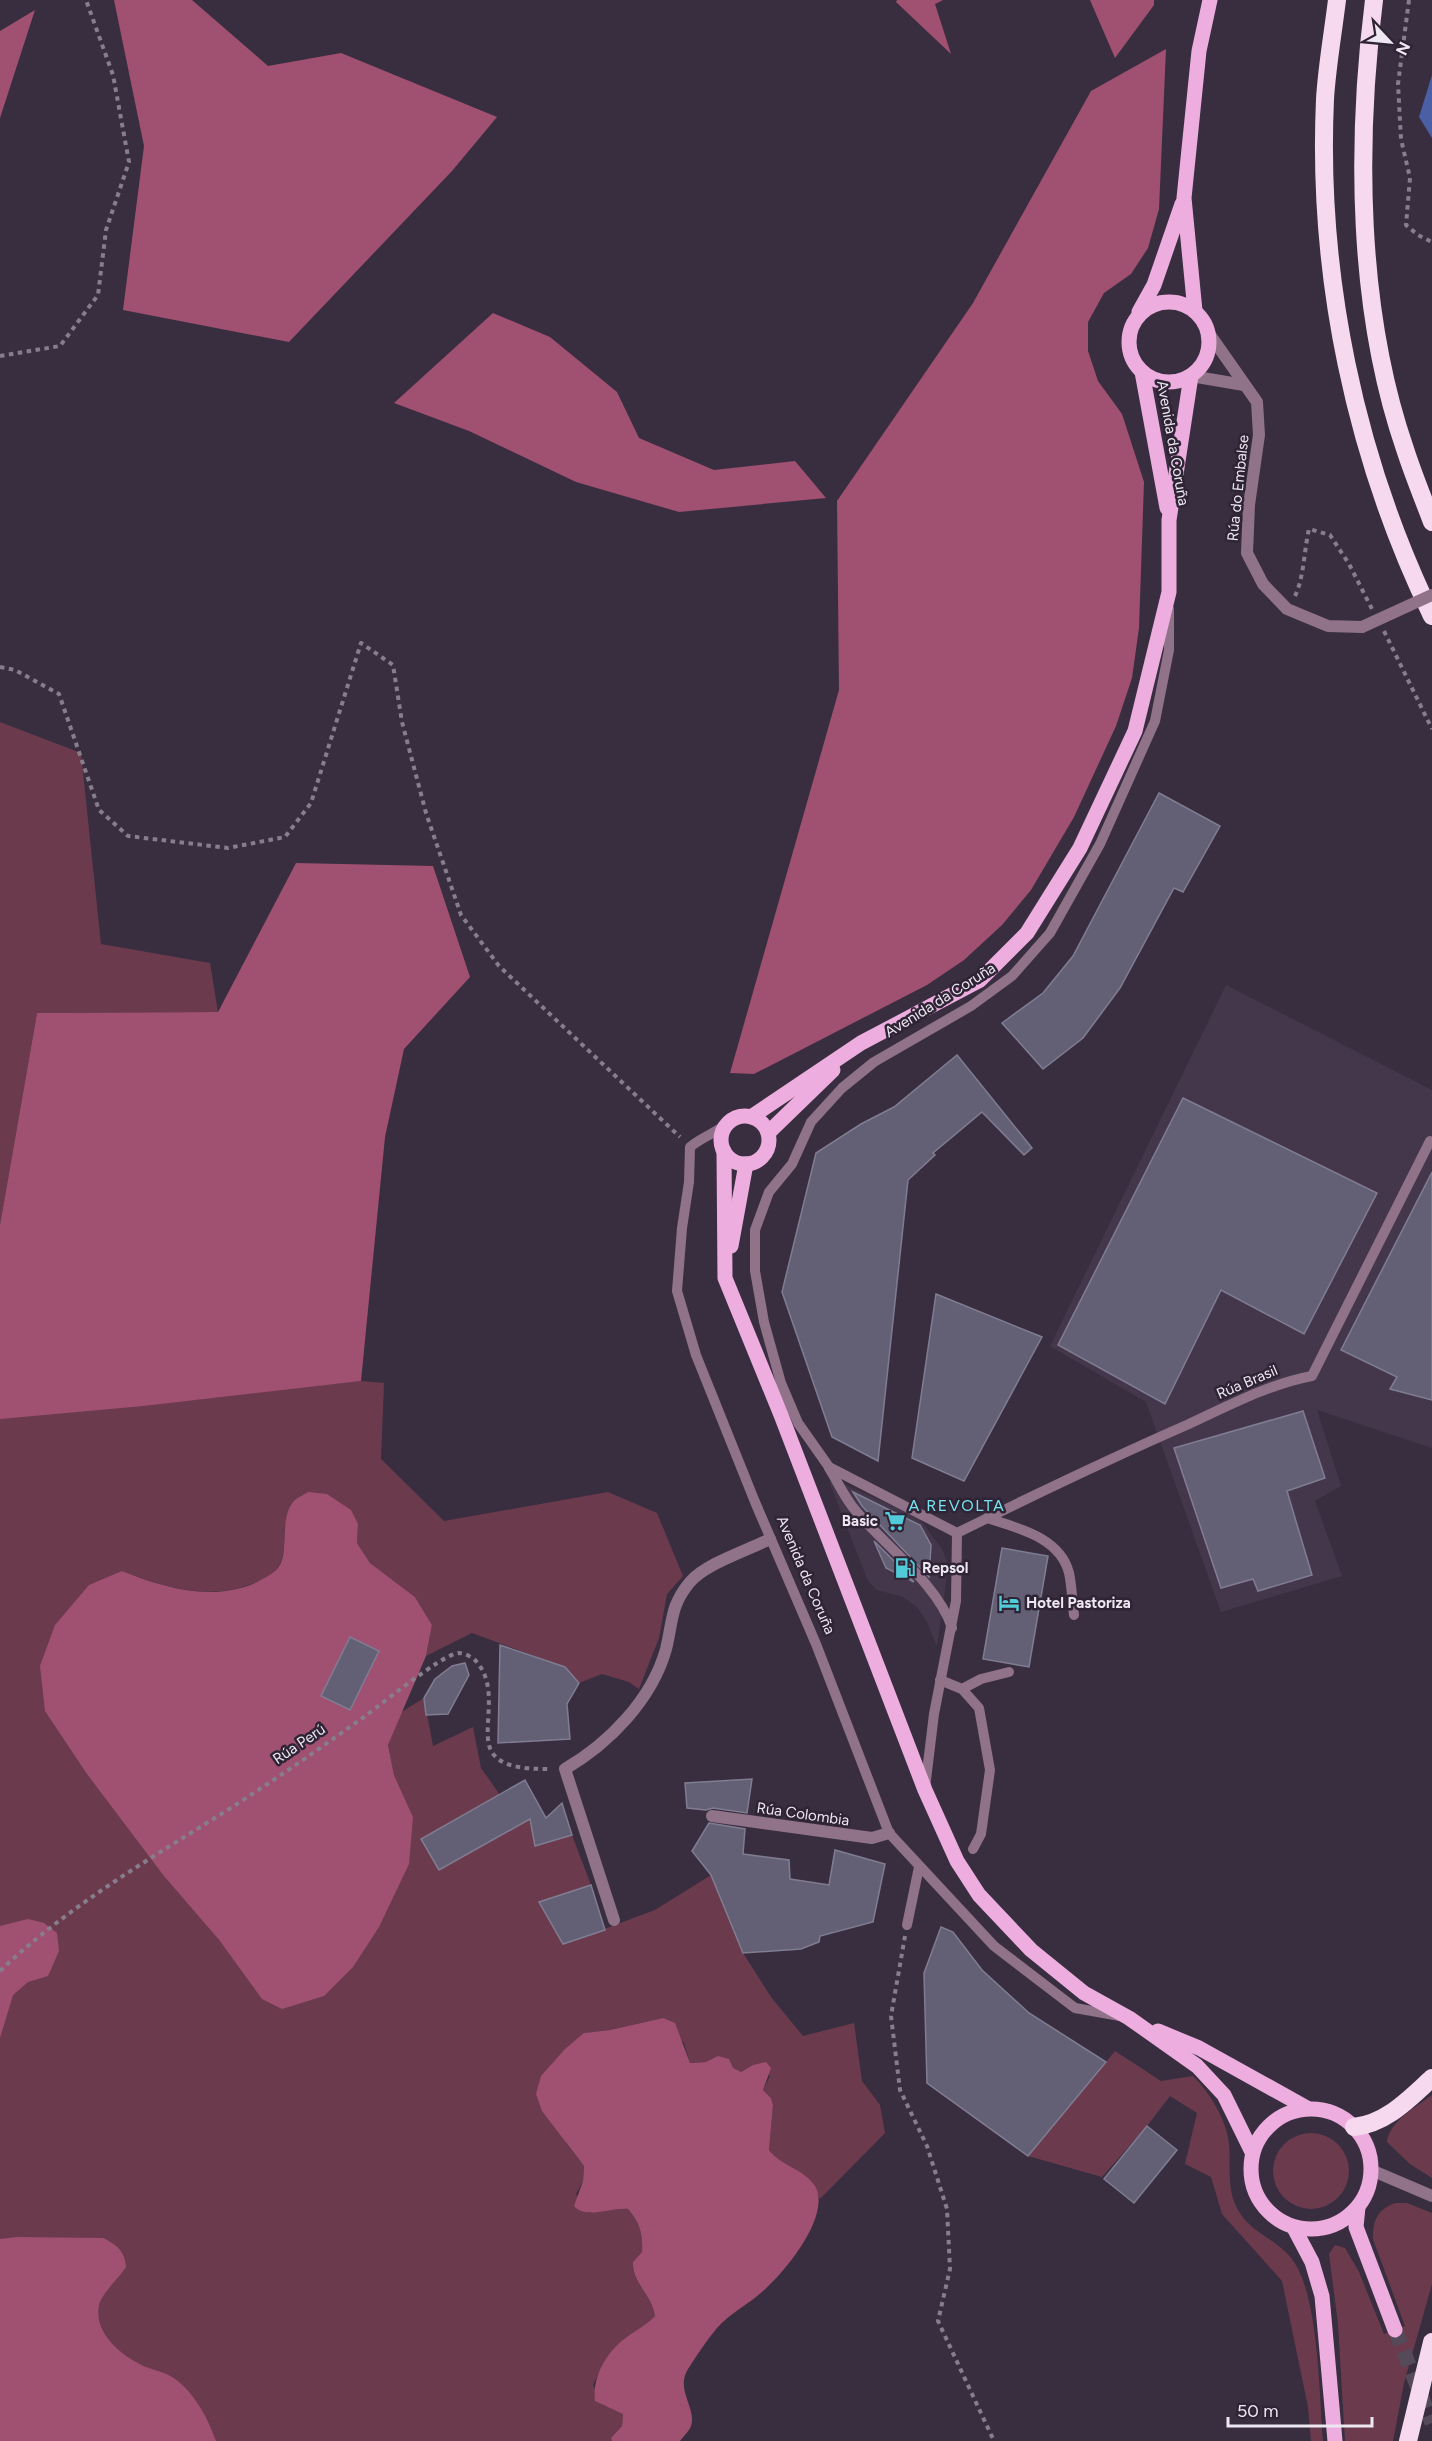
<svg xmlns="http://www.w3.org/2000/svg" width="1432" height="2441" viewBox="0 0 1432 2441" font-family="Figtree,sans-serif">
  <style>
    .built { fill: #44374c }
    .green { fill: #6b3b4d }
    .forest { fill: #a05071 }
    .water { fill: #4b5fa4 }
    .building { fill: #636075; stroke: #807d93; stroke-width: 1.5 }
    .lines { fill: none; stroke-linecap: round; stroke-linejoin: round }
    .primary-tunnel { stroke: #544a5a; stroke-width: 15; stroke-dasharray: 15 8; stroke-linecap: butt }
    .path { stroke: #877e8d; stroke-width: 4; stroke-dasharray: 4.5 4.5; stroke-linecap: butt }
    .service { stroke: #907289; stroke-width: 10 }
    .minor { stroke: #907289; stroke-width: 12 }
    .primary { stroke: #edaedf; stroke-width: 15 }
    .motorway { stroke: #f6d8ef; stroke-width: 18 }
    .minor-bridge { stroke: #907289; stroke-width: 12 }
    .labels { text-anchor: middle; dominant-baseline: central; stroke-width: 5; stroke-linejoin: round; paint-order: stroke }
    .street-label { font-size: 15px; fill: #ede7f2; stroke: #2f2435 }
    .poi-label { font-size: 15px; font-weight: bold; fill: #ede7f2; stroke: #2f2435; text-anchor: start }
    .neighbourhood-label { font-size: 16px; letter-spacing: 1.5px; fill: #76e1ed; stroke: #2f2435 }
  </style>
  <rect width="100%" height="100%" fill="#392e3f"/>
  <g class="built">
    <polygon points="1226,985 1432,1090 1432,1448 1317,1410 1341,1486 1315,1501 1342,1576 1221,1612 1146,1402 1050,1346"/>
    <polygon points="829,1481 846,1485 919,1518 942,1549 947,1561 947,1574 937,1647 927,1622 917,1607 903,1597 877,1590 868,1581"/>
  </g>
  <g class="green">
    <polygon points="0,722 81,753 101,944 210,963 218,1012 37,1013 0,1225"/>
    <path d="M361 1381 384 1383 381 1459 444 1521 608 1492 657 1513 683 1576 667 1594 659 1638 639 1689 629 1682 602 1674 579 1683 565 1667 472 1633 426 1656 432 1625 415 1597 370 1563 357 1543 358 1524 285 1526C284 1536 285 1553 281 1562 277 1571 269 1576 261 1580 215 1603 166 1588 122 1571L151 1858 220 1941 413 1817 394 1775 388 1745 400 1713 424 1698 433 1746 473 1727 481 1768 500 1795 422 1839 439 1870 529 1819 536 1846 572 1835 591 1885 540 1902 564 1944 655 1910 711 1875 743 1953 771 1997 803 2036 854 2023 862 2081 880 2105 885 2133 820 2199C806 2166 785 2172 769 2150L773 2105 771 2098 763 2090 770 2076 753 2065 741 2072 706 2062 690 2063 684 2043 663 2018 610 2030 584 2033 566 2143 584 2166 583 2181 576 2194 588 2213 614 2207 628 2209C640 2223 643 2234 642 2252L633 2262C632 2283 652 2296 655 2316 647 2325 638 2329 628 2336 611 2348 602 2367 593 2385L603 2405 615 2408 623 2414 622 2426 611 2438 612 2441H0V1418Z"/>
    <path d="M1115 2051 1161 2081 1193 2076C1210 2093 1226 2119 1229 2143 1231 2166 1226 2189 1238 2210 1251 2234 1280 2240 1294 2262 1319 2299 1319 2395 1323 2441H1311L1308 2407 1282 2281 1222 2214 1211 2177 1185 2164 1197 2113 1170 2096 1147 2126 1102 2177 1028 2156Z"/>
    <path d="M1432 2095V2178L1410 2164 1387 2142C1389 2121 1417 2107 1432 2095Z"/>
    <circle cx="1311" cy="2171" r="38"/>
    <path d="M1395 2203H1407L1432 2213V2284L1404 2383 1393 2441H1345L1338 2324 1329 2254 1335 2245 1345 2248 1359 2272 1384 2334 1405 2326 1373 2239C1373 2220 1377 2210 1395 2203Z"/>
  </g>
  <g class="forest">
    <polygon points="114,0 192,0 268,66 341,53 497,117 452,171 289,342 123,310 144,146"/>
    <polygon points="897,0 943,0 935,4 951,54 896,2"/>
    <polygon points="1090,0 1154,0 1154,5 1115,58"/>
    <polygon points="35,10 0,118 0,31"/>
    <polygon points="1166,49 1159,209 1148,248 1131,274 1104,293 1088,322 1088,351 1098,381 1122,414 1144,482 1139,628 1132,678 1116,726 1074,817 1031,890 1002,925 964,960 927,985 754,1074 730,1073 839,690 837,501 973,303 1091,91"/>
    <polygon points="493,313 550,337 617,392 639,438 714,470 795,461 826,498 679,512 576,482 469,431 394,403"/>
    <polygon points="296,863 433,866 470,977 404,1049 385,1137 361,1381 143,1406 0,1419 0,1225 37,1013 218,1012"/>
    <path d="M308 1492 327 1494 351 1510 358 1524 357 1543 370 1563 415 1597 432 1625 426 1656 388 1745 394 1775 413 1817 409 1864 379 1927 353 1967 324 1996 282 2009 262 1999 220 1941 164 1876 87 1774 45 1711 40 1666 55 1625 89 1585 122 1571C165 1588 214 1603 259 1581 268 1576 279 1571 282 1560 287 1543 281 1518 293 1502 296 1498 304 1495 308 1492Z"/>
    <polygon points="28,1919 44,1923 57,1933 59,1951 48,1976 28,1982 13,1995 0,2038 0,1926"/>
    <path d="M663 2018 675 2023 690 2063 706 2062 718 2056 729 2059 733 2068 741 2072 753 2065 766 2062 771 2068 763 2090 771 2098 773 2105 769 2150C781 2166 804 2169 815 2186 832 2215 785 2272 763 2291 749 2304 730 2313 717 2328 706 2341 697 2355 688 2369 675 2390 697 2408 691 2426 689 2431 683 2437 680 2441H612L611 2438 622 2426 623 2414 595 2401C592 2376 607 2351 628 2336 638 2329 646 2325 655 2316 652 2295 632 2283 633 2262L642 2252C643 2234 640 2223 628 2209 611 2207 586 2220 574 2206L583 2181 584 2166 542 2111 536 2094 541 2076 565 2049 584 2033 610 2030Z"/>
    <path d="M17 2237 103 2238C117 2245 125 2251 126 2267 119 2278 102 2293 99 2305 93 2334 123 2357 146 2367 154 2370 164 2372 172 2377 193 2390 208 2418 216 2441H0V2239Z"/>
  </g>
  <polygon class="water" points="1432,75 1432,138 1419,117"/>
  <g class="building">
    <polygon points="1159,793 1220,826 1183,892 1174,888 1120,988 1083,1038 1043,1069 1002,1023 1043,993 1073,956"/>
    <polygon points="957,1055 1032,1148 1024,1155 982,1112 933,1153 935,1155 908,1180 878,1461 832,1437 782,1292 816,1153 861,1124 894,1107"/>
    <polygon points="1183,1098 1377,1193 1304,1334 1221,1290 1165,1404 1058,1345"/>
    <polygon points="1432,1172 1432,1400 1390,1389 1397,1377 1341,1350"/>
    <polygon points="936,1294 1042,1337 964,1481 912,1458"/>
    <polygon points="1303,1411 1325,1478 1287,1491 1312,1575 1258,1591 1253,1579 1221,1588 1174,1448"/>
    <polygon points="853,1492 920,1525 931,1545 929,1577 862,1506"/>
    <polygon points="874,1541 904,1571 914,1582 886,1568"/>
    <polygon points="1002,1548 1048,1556 1029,1667 983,1659"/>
    <polygon points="350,1637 379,1651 350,1710 321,1696"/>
    <polygon points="500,1645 565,1667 579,1683 567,1704 570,1739 498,1743"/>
    <polygon points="465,1663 469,1675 448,1714 426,1715 424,1698 435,1679 452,1666"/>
    <polygon points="752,1779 747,1813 713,1808 706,1810 687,1808 685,1783"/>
    <polygon points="525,1780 546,1818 562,1803 572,1835 535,1846 530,1819 439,1870 421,1839"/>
    <polygon points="709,1823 745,1829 743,1854 789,1860 790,1879 829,1885 835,1850 885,1864 873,1922 820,1936 819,1942 801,1949 743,1953 711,1875 692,1851"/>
    <polygon points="591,1885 605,1930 563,1944 539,1902"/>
    <polygon points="941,1927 953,1932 982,1970 1029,2013 1106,2062 1028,2156 927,2083 924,1973"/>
    <polygon points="1147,2126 1177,2150 1134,2203 1104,2179"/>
  </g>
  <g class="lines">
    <polyline class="primary-tunnel" points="1395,2330 1432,2423"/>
    <g class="path">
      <polyline points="1409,0 1398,84 1401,139 1410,178 1406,225 1418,235 1432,242"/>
      <polyline points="0,356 60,346 98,295 106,230 129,162 113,75 86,0"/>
      <path d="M1295 596C1304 578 1304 550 1309 529L1330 535 1349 564 1372 609"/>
      <polyline points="1384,631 1432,729"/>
      <polyline points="0,667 15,670 59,694 99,810 128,836 228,848 285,837 311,803 361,643 393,665 402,722 426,813 461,915 499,966 680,1137"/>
      <polyline points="905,1936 891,2016 900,2090 927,2146 947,2209 950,2269 938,2321 994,2441"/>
      <path d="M0 1971C67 1907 148 1860 226 1811 270 1783 312 1754 354 1724 374 1711 441 1654 459 1653 464 1653 472 1657 475 1660 503 1689 477 1736 494 1755 505 1769 534 1769 550 1769"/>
    </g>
    <g class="service">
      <path d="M727 1124C715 1133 702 1137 690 1147L689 1182 682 1228 677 1291 696 1355 755 1502 816 1644 889 1833 994 1946 1075 2008 1120 2016"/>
      <path d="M829 1468C838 1482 845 1499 856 1511 885 1546 938 1584 952 1628"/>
      <path d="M987 1518C1017 1528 1060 1537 1069 1573 1072 1586 1072 1601 1074 1615"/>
      <polyline points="957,1533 829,1467 798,1423 781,1383 764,1322 755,1271 755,1230 769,1192 792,1164 811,1122 842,1088 874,1062 971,1006 1012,976 1050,933 1100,844 1155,721 1169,650 1169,609"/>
      <path d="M957 1533C1034 1495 1111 1458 1189 1424 1228 1406 1269 1384 1312 1376L1430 1141"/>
      <polyline points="940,1680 962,1689 979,1708 990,1770 981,1834 973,1849"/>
      <polyline points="962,1689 981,1679 1009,1672"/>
      <polyline points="925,1788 934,1714 956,1601 957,1533"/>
      <polyline points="907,1925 919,1867"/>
    </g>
    <g class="minor">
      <polyline points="1208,332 1257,402 1259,435 1249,505 1247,553 1263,584 1287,609 1328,626 1362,627"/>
      <polyline points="1191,376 1244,385"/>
      <polyline points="712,1816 872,1838 889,1833"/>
      <path d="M614 1920 565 1769C608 1744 652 1700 666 1649 673 1621 670 1606 690 1582 705 1564 748 1550 770 1539"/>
      <polyline points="1371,2170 1432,2196"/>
    </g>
    <g class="primary">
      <circle cx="1169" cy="342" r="40"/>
      <polyline points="1195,311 1184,198 1199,51 1210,0"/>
      <polyline points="1139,312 1154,285 1182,204"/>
      <polyline points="1142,372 1167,508"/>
      <circle cx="745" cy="1140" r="24"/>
      <polyline points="751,1117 861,1043 980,980 1027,933 1080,848 1135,731 1169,592 1169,520 1191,376"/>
      <polyline points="768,1133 833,1070"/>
      <polyline points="724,1151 725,1278 781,1415 925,1790 957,1861 979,1895 1031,1950 1084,1993 1129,2018 1197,2066 1224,2095 1252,2152"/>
      <polyline points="731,1246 746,1164"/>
      <polyline points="1158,2031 1199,2048 1307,2108"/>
      <circle cx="1311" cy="2169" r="60"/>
      <polyline points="1358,2207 1356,2227 1395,2330"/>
      <polyline points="1294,2228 1312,2262 1322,2296 1335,2441"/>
    </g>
    <g class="motorway">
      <path d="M1337 0C1333 33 1327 66 1325 99 1317 276 1355 457 1432 616"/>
      <path d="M1374 0C1356 144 1357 310 1405 449 1413 474 1423 498 1432 522"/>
      <path d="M1354 2127C1387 2123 1409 2099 1432 2078"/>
      <polyline points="1408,2441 1432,2342"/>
    </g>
    <polyline class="minor-bridge" points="1362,627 1432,595"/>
  </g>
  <defs>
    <g id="supermarket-bare" transform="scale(1.62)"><path d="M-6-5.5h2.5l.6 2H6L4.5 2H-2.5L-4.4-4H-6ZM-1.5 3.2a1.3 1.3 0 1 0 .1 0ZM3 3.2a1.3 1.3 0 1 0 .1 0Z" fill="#52cbd9" stroke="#2f2435" stroke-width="2.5" paint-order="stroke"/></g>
    <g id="fuel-bare" transform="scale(1.62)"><path d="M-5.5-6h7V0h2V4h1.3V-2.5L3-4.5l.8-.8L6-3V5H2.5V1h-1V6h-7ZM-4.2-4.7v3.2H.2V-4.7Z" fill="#52cbd9" stroke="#2f2435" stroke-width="2.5" paint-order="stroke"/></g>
    <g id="hotel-bare" transform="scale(1.62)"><path d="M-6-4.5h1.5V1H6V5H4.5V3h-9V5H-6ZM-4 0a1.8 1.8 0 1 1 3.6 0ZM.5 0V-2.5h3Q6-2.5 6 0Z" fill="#52cbd9" stroke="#2f2435" stroke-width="2.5" paint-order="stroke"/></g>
  </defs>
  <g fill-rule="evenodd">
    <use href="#supermarket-bare" x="895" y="1521"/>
    <use href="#fuel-bare" x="905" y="1568"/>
    <use href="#hotel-bare" x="1009" y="1603"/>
  </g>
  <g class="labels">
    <g class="street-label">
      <text transform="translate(1173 443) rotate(80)">Avenida da Coruña</text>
      <text transform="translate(1238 488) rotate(-84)">Rúa do Embalse</text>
      <text transform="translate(940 1000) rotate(-32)">Avenida da Coruña</text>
      <text transform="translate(1247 1382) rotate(-23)">Rúa Brasil</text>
      <text transform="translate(806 1575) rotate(67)">Avenida da Coruña</text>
      <text transform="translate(299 1744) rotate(-34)">Rúa Perú</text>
      <text transform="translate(803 1814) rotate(8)">Rúa Colombia</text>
    </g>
    <g class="poi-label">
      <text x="878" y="1521" text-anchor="end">Basic</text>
      <text x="922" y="1568">Repsol</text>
      <text x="1026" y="1603">Hotel Pastoriza</text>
    </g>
    <g class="neighbourhood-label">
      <text x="957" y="1505">A REVOLTA</text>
    </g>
  </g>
  <g transform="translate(1390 42) rotate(116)" stroke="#2f2435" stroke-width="4.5" paint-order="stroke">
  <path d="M0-4.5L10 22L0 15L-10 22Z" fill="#ede7f2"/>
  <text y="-9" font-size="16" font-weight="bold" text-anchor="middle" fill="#ede7f2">N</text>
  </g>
  <path d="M1228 2417v9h144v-9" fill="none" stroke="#ede7f2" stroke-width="3"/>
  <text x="1237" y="2417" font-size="18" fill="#ede7f2" stroke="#2f2435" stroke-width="4.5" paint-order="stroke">50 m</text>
</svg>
